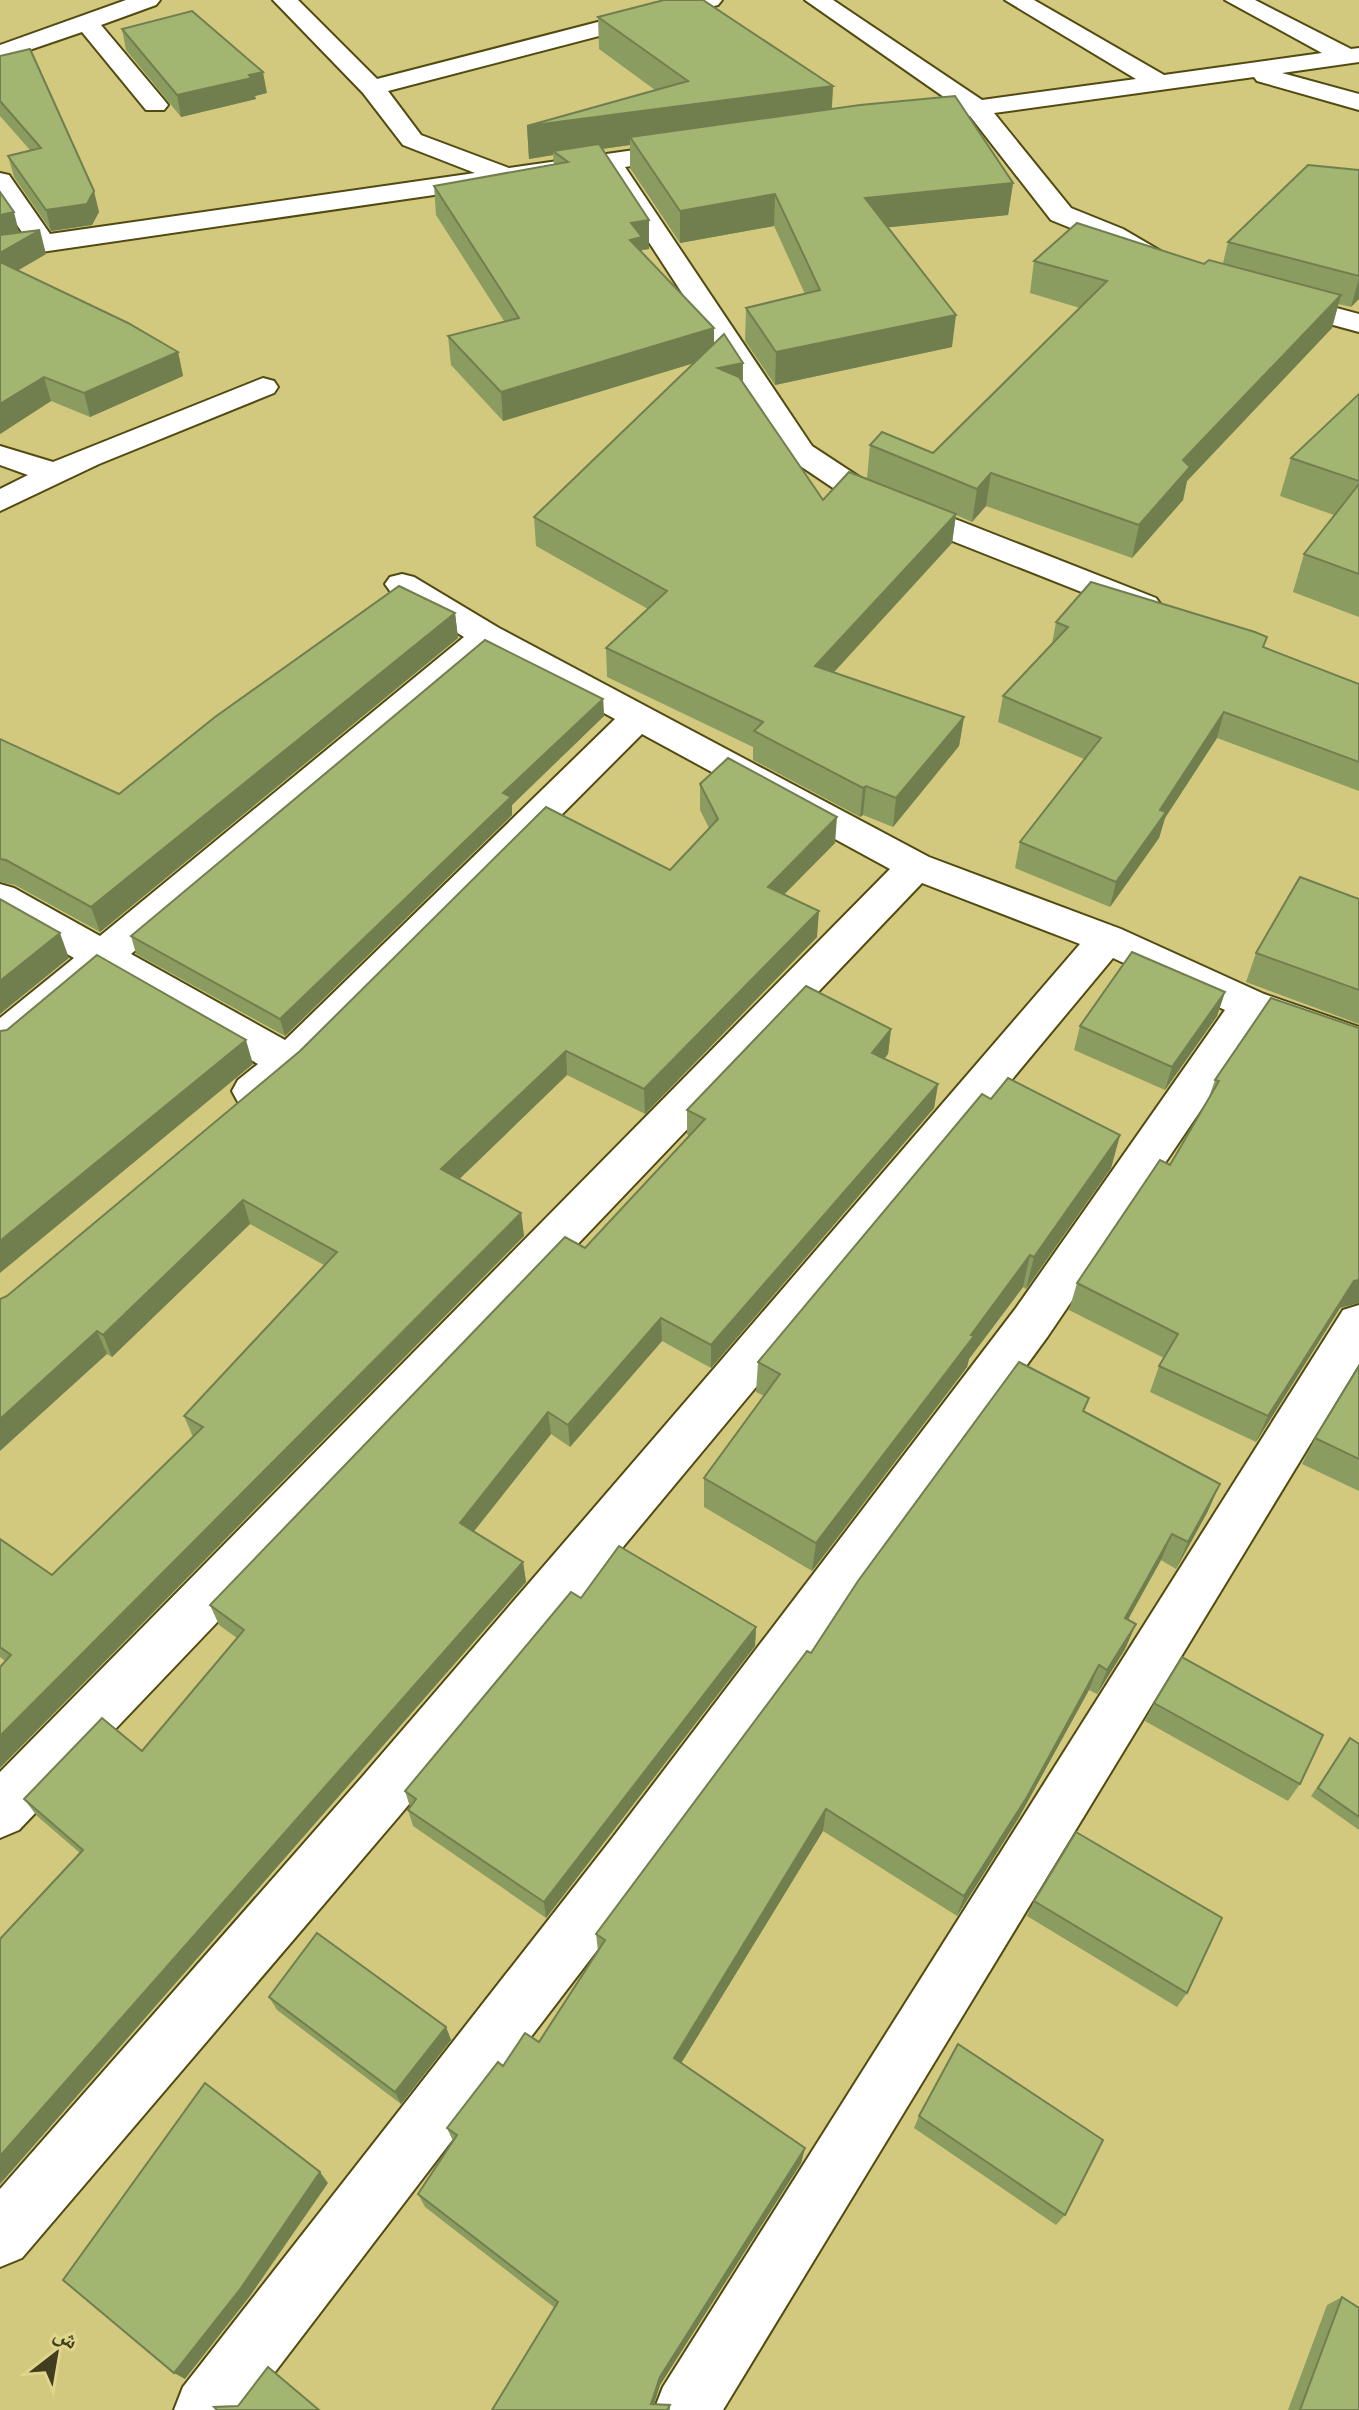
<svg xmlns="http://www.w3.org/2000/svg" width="1359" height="2410" viewBox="0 0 1359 2410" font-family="'Source Serif 4','Noto Naskh Arabic',serif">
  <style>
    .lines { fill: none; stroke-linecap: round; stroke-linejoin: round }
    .minor-casing { stroke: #524b11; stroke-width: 4 }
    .minor { fill: #fff; fill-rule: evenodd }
    .wall { fill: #8b9c61 }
    .shaded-wall { fill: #717f4f }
    .building { fill: #a2b571; stroke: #717f4f; stroke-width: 2 }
  </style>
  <rect width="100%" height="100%" fill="#d2c97f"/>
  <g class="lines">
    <g class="minor-casing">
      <g id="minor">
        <polygon points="126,0 160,0 156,5 101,25 164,100 168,105 164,110 146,110 82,32 0,60 0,45"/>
        <polygon points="273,0 298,0 377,79 683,0 722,0 718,5 388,91 421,135 509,168 690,142 699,145 703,150 699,155 625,167 812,446 876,488 1156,598 1161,605 1156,612 1144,615 1132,612 854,502 790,459 604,173 606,170 0,258 0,242 26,238 0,200 0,173 9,175 50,234 475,173 403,145 363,93"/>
        <polygon points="805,0 833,0 982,100 1136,79 1005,0 1034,0 1164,75 1322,53 1225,0 1255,0 1351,49 1359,48 1359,62 1282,73 1359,94 1359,110 1257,81 1254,77 994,113 1071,208 1123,229 1176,260 1180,266 1176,272 1166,274 1103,241 1051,220 970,116 905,126 896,123 892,118 896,113 954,104"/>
        <polygon points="1277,292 1359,314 1359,332 1267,307 1263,301 1267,295"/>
        <polygon points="263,378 274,381 278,387 274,393 99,464 0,511 0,489 28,475 0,465 0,446 53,462"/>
        <path d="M402 574 414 577 499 628 929 857 1121 929 1264 994 1359 1027V1058L1259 1024 1048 1336 650 1881 246 2410H174L183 2387 610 1841 1016 1308 1225 1010 1113 958 400 1815 22 2258 0 2267V2189L362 1777 1080 944 922 883 19 1830 0 1838V1772L890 869 642 734 304 1073C283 1090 266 1111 238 1102L232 1091 238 1080 258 1064 105 976 15 1052 0 1056V1018L74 958 0 915V884L14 888 100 936 464 637 390 591 385 584 390 577ZM490 651 615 719 285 1040 131 954Z"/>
        <polygon points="1359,1305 1359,1364 723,2410 654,2410 663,2387 1343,1310"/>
      </g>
    </g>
    <use href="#minor" class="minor"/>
  </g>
  <g class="wall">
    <polygon points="598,17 833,86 832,109 1013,183 1008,215 888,227 952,347 775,385 745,341 746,308 805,294 774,226 680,243 630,168 630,145 602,149 649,220 649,249 642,250 642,252 714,344 743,363 743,382 823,500 867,478 870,445 933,453 1080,308 1030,293 1034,261 1204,264 1223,263 1228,242 1359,170 1359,299 1351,307 1338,304 1332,328 1187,481 1183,500 1132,558 986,506 972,522 956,515 952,543 834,672 964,717 959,746 893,827 863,815 860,817 753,760 753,747 607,677 606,648 648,609 536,546 534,517 694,363 503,421 451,365 448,336 504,321 436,215 434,186 554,165 553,155 529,159 527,126 655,90 599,49"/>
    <polygon points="122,29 267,93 255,96 256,99 181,117 126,50"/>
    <polygon points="0,56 99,212 92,225 51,231 14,177 8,156 30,150 0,116"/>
    <polygon points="19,233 46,254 18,270 178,352 183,376 90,417 51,401 0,434"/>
    <polygon points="1359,394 1359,617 1293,592 1304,554 1334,515 1280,496 1291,458"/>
    <polygon points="455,613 458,638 100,932 15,885 0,882 0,739 119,794"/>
    <polygon points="1056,622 1264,648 1359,684 1359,791 1217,738 1165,818 1159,838 1110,907 1015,868 1020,842 1084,759 998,722 1003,696 1052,644"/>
    <polygon points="603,699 604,716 512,805 512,815 285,1036 136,954 131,936"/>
    <polygon points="700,784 835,843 784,894 817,937 645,1114 567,1075 459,1179 521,1213 524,1236 5,1661 0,1657 0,1539 52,1575 193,1437 184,1416 324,1265 250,1224 112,1357 7,1296 670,870 709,828 700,810"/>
    <polygon points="1359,899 1359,1024 1246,982 1256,953"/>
    <polygon points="1225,992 1217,1016 1165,1090 1074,1050 1080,1026"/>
    <polygon points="1359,1028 1340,1308 1256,1442 1150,1392 1159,1366 1164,1358 1069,1310 1077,1283 1170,1165 1208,1100 1215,1080"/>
    <polygon points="891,1029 888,1054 884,1059 938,1084 934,1108 711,1368 662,1341 570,1447 551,1434 473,1532 523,1562 526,1582 0,2184 0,1939 80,1853 37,1816 24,1799 142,1751 237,1638 219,1625 210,1605 585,1248 689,1136 687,1134 687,1110"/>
    <polygon points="1120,1135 1111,1168 1026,1289 1023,1287 969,1359 967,1367 812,1571 704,1507 704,1478 764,1396 756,1392 758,1362"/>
    <polygon points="1359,1366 1359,1491 1302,1464 1315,1438"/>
    <polygon points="1085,1412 1208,1511 1176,1569 1161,1560 1128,1619 1136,1624 1125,1649 1097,1694 1089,1690 1018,1819 957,1916 823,1831 681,2063 805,2148 801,2163 660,2385 654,2404 670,2405 670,2410 492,2410 555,2308 425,2207 418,2194 453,2141 447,2128 503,2066 539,2042 598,1951 596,1934 811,1653"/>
    <polygon points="581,1598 756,1627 755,1646 546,1918 413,1826 408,1810 410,1807 405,1791"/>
    <polygon points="1154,1703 1300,1784 1288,1801 1145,1721"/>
    <polygon points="1350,1738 1359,1744 1359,1830 1311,1796"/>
    <polygon points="1034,1901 1187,1993 1177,2007 1027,1916"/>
    <polygon points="269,1997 446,2027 451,2040 401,2104 277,2010"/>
    <polygon points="919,2116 1065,2215 1056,2225 914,2128"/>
    <polygon points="1342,2297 1359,2410 1288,2410 1327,2305"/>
  </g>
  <g class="shaded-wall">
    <polygon points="263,72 267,93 255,96 256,99 181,117 177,95"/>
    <polygon points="833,86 831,118 630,137 630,145 558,155 553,151 553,155 529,159 527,126"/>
    <polygon points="1013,183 1008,215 863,230 865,198"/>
    <polygon points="94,191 99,212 92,225 51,231 46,210"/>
    <polygon points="775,194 774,226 680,243 680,211"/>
    <polygon points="14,212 20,236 0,240 0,215"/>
    <polygon points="649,220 649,249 642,250 642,266 631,268 631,223"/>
    <polygon points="40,230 46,254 0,281 0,253"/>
    <polygon points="1359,278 1359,299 1351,307"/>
    <polygon points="1341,295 1332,328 1187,481 1183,500 1132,558 1139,525 1183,460"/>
    <polygon points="956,315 952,347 775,385 776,352"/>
    <polygon points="714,328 714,357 503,421 501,392"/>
    <polygon points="178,352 183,376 90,417 84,393"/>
    <polygon points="743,363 742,392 718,368"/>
    <polygon points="44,377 51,401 0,434 0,404"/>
    <polygon points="991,473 986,506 972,522 977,489"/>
    <polygon points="956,514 952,543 813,695 815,666"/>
    <polygon points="455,613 458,638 100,932 91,907"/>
    <polygon points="603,699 604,716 512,805 512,815 285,1036 280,1019 503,793"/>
    <polygon points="1224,712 1217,738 1165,818 1159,838 1110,907 1116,882 1160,810"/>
    <polygon points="964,717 959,746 893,827 896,798"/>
    <polygon points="866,786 863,815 860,817 863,788"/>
    <polygon points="837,817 835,843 767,912 768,887"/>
    <polygon points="819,911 817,937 645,1114 644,1089"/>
    <polygon points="60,933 69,958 0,1014 0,981"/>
    <polygon points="1225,992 1217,1016 1165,1090 1172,1067"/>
    <polygon points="891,1029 888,1054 869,1078 872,1053"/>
    <polygon points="246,1040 253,1064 0,1273 0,1241"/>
    <polygon points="566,1051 567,1075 445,1193 441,1169"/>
    <polygon points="938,1084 934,1108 711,1368 711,1345"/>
    <polygon points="1120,1135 1111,1168 1026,1289 1034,1257"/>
    <polygon points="243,1200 250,1224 112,1357 103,1335"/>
    <polygon points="521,1213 524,1236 0,1768 0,1736"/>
    <polygon points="1030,1255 1023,1287 969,1359 967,1367 812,1571 816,1543"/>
    <polygon points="1359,1280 1359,1303 1340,1308 1256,1442 1268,1416 1354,1281"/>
    <polygon points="661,1318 662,1341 570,1447 568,1425"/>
    <polygon points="97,1331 107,1354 0,1451 0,1419"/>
    <polygon points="548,1412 551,1434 464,1544 460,1523"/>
    <polygon points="1220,1484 1208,1511 1176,1569 1188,1542"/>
    <polygon points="1172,1534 1161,1560 1115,1643 1125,1618"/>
    <polygon points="523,1562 526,1582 0,2184 0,2156"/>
    <polygon points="1136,1624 1125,1649 1097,1694 1107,1670"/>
    <polygon points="756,1627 755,1646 546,1918 544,1902"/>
    <polygon points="1099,1665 1089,1690 1018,1819 957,1916 964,1896"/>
    <polygon points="826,1809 823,1831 674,2075 674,2058"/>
    <polygon points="446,2027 451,2040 401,2104 395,2092"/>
    <polygon points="805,2148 801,2163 660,2385 652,2410 651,2404 660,2377"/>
    <polygon points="320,2172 328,2183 250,2296 185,2379 174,2373"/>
  </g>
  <g class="building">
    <polygon points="664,0 703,0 833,86 527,126 688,81 598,17"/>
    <polygon points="192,11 263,72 249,75 252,78 177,95 122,29"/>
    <polygon points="30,49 94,191 87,204 46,210 8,156 41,148 0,101 0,56"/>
    <polygon points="955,96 1013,183 865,198 956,315 776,352 746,308 820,290 775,194 680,211 630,137 860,105"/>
    <polygon points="599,144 649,220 631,223 642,237 630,240 714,328 501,392 448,336 519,318 434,186 568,162 553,151"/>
    <polygon points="1308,165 1359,170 1359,276 1228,242"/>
    <polygon points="0,192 14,212 0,215"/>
    <polygon points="1077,223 1204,264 1209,260 1341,295 1183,460 1190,467 1139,525 991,473 977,489 870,445 882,432 933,453 1107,281 1034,261"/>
    <polygon points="40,230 0,253 0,235"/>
    <polygon points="0,262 128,323 178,352 84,393 44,377 0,404"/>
    <polygon points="724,334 743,363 718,368 739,377 823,500 849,472 956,514 815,666 964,717 896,798 866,786 863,788 754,731 763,722 606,648 667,591 534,517"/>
    <polygon points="1359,394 1359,481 1291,458"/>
    <polygon points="1359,484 1359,574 1304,554"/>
    <polygon points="1091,582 1255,632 1267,637 1263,647 1359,684 1359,762 1224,712 1160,810 1166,812 1116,882 1020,842 1101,738 1003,696 1068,627 1056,622"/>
    <polygon points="399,586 455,613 91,907 6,860 0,859 0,739 119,794 215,717"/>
    <polygon points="485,640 603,699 503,793 511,797 280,1019 131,936"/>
    <polygon points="728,758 837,817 768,887 819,911 644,1089 566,1051 441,1169 521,1213 0,1736 0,1667 11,1655 0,1647 0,1539 52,1575 203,1427 184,1416 337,1252 243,1200 103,1335 97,1331 0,1419 0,1299 7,1296 300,1051 546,807 670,870 718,819 700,784"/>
    <polygon points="1300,877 1359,899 1359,990 1256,953"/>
    <polygon points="0,899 60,933 0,981"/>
    <polygon points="1132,952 1225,992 1172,1067 1080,1026"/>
    <polygon points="97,955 246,1040 0,1241 0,1031 7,1030"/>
    <polygon points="806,986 891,1029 872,1053 938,1084 711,1345 661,1318 568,1425 548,1412 460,1523 523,1562 0,2156 0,1939 83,1850 24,1799 102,1718 142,1751 244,1630 210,1605 565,1237 585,1248 705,1119 687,1110"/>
    <polygon points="1271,998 1359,1028 1359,1280 1354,1281 1268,1416 1159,1366 1178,1334 1077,1283 1160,1160 1170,1165 1219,1081 1215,1080"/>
    <polygon points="1008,1078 1120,1135 1034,1257 1030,1255 971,1335 974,1336 816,1543 704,1478 780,1374 758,1362 982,1094 991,1099"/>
    <polygon points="1019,1362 1089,1398 1083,1411 1220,1484 1188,1542 1172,1534 1125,1618 1136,1624 1107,1670 1099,1665 1027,1797 964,1896 826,1809 674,2058 805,2148 660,2377 651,2404 670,2405 667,2410 492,2410 558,2302 418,2194 457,2135 447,2128 498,2062 503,2066 525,2033 539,2042 605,1940 596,1934 807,1651 811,1653 858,1581"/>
    <polygon points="1359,1366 1359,1459 1315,1438"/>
    <polygon points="619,1546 756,1627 544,1902 408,1810 416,1799 405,1791 571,1592 581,1598"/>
    <polygon points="1182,1657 1323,1735 1300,1784 1154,1703"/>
    <polygon points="1350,1738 1359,1744 1359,1817 1318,1788"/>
    <polygon points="1076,1832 1222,1918 1187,1993 1034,1901"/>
    <polygon points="317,1933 446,2027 395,2092 269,1997"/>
    <polygon points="958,2044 1103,2140 1065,2215 919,2116"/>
    <polygon points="205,2083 320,2172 241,2288 174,2373 63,2280"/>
    <polygon points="1342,2297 1359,2308 1359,2410 1300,2410"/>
    <polygon points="268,2367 319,2410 217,2410 214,2407 238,2406"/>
  </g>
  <g transform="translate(56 2354) rotate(31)" stroke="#dfd68c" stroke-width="6" paint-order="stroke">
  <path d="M0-6L14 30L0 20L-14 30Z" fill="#413d1f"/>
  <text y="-12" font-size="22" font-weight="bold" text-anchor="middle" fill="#413d1f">ش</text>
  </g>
</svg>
